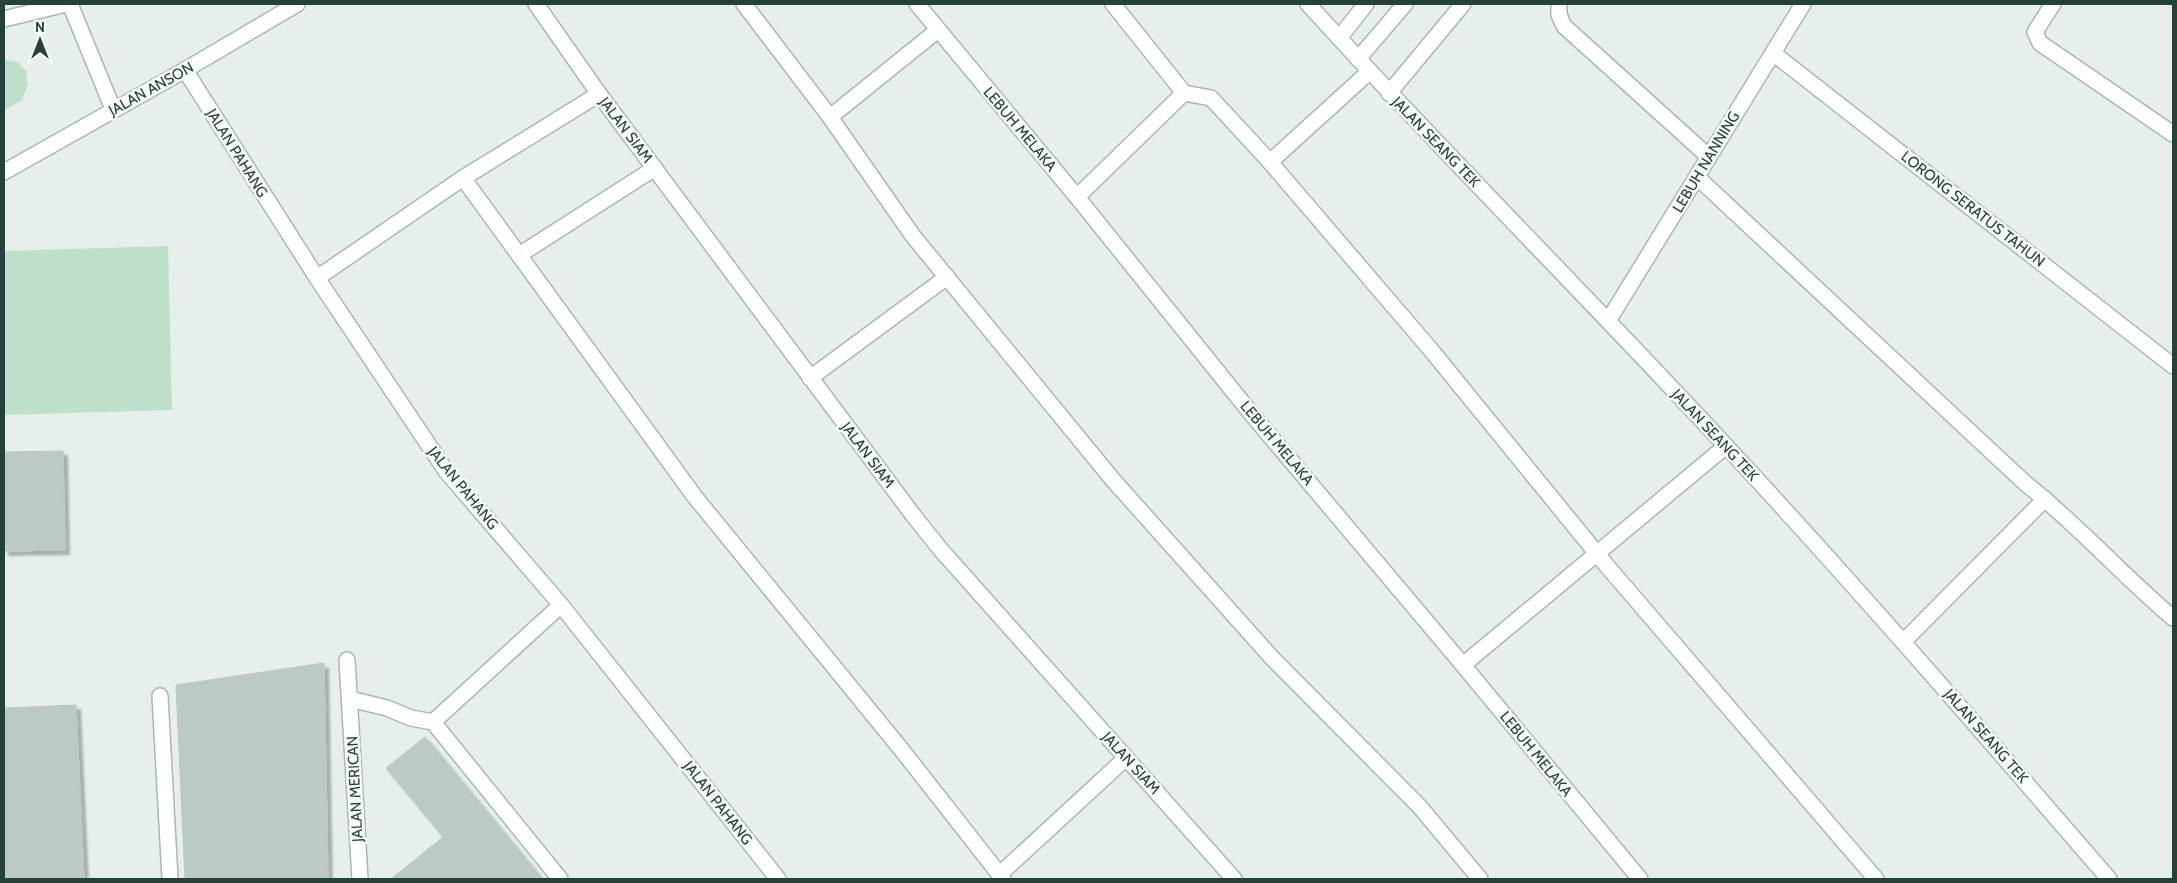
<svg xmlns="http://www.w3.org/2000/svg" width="2177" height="883" viewBox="0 0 2177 883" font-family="Cabin,sans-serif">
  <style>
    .green { fill: #bfe0c8 }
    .building { fill: #bbcac4; stroke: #b8c9c2; filter: url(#shadow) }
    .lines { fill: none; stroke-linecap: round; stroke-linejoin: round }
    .lane-casing { stroke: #a8b8b2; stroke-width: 18 }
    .street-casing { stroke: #a8b8b2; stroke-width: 18 }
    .secondary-casing { stroke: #a4bbb3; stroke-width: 18 }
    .lane { stroke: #fff; stroke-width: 15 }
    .street { stroke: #fff; stroke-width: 15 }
    .secondary { stroke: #fff; stroke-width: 15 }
    .labels { text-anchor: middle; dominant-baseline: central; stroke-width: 5; stroke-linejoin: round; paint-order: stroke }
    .street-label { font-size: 15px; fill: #24423a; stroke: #f7fbf9 }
  </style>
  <defs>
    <filter id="shadow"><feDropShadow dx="4.5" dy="4.5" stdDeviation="1" flood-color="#0004"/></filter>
  </defs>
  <rect width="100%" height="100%" fill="#e6efeb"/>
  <g class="green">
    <polygon points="4,59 17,62 26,71 28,85 22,100 4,111"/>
    <polygon points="168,246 172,410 4,415 4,251"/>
  </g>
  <g class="building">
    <polygon points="63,451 65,550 4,551 4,452"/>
    <polygon points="324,663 328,879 185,879 176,685"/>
    <polygon points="76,705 84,879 4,879 4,708"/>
    <polygon points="425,737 542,879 391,879 443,837 386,768"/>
  </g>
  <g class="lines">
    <g class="lane-casing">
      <g id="lane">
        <polyline points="70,4 113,109"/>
        <polyline points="744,4 830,117 913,236 1113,480 1273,659 1420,807 1480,879"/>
        <polyline points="1113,4 1184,93 1211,98 1270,162 1431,350 1607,566 1876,879"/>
        <polyline points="1559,4 1559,15 1564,26 1709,157"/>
        <polyline points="2053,4 2035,32 2040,43 2173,134"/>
        <polyline points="4,19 66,4"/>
        <polyline points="1339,38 1366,4"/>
        <polyline points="1358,59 1405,4"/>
        <polyline points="1389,93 1463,4"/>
        <polyline points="830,117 938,30"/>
        <polyline points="1270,162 1369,72"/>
        <path d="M1697 177 2025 483C2077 524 2122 575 2173 618"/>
        <polyline points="463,178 695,497 901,749 1003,879"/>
        <polyline points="1077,197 1184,93"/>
        <polyline points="519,255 655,168"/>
        <polyline points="317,278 463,178 599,94"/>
        <polyline points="810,378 947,277"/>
        <polyline points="1904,641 2045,499"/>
        <polyline points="1463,665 1726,446"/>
        <polyline points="160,696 170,879"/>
        <polyline points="350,699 387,708 411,718 433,722 561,605"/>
        <polyline points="433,722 560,879"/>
        <polyline points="999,875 1126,758"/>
      </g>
    </g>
    <g class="street-casing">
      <g id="street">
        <polyline points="536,4 599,94 913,515 941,550 1234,879"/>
        <polyline points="917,4 1077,197 1254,417 1463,665 1640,879"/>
        <path d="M1308 4C1444 154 1588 297 1726 446 1857 587 1983 733 2109 879"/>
        <polyline points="1773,53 2173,366"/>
        <polyline points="185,70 317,278 446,471 561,605 778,879"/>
        <polyline points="1608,321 1803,4"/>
        <polyline points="347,660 360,879"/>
      </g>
    </g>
    <g class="secondary-casing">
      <polyline id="secondary" points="4,172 185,70 297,4"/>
    </g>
    <use href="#lane" class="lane"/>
    <use href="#street" class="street"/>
    <use href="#secondary" class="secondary"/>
  </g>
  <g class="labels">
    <g class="street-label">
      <text transform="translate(151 89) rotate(-29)">JALAN ANSON</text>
      <text transform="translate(1020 129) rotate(50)">LEBUH MELAKA</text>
      <text transform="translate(626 130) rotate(53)">JALAN SIAM</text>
      <text transform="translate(1436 142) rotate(46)">JALAN SEANG TEK</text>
      <text transform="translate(237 153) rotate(58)">JALAN PAHANG</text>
      <text transform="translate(1706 162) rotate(-59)">LEBUH NANNING</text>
      <text transform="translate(1973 209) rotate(38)">LORONG SERATUS TAHUN</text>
      <text transform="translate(1715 435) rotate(47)">JALAN SEANG TEK</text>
      <text transform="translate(1277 443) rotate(50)">LEBUH MELAKA</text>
      <text transform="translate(868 455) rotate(53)">JALAN SIAM</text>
      <text transform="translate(463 488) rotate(51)">JALAN PAHANG</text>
      <text transform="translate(1986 736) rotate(49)">JALAN SEANG TEK</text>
      <text transform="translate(1536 754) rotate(51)">LEBUH MELAKA</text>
      <text transform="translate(1131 763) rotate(48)">JALAN SIAM</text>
      <text transform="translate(355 789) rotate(-93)">JALAN MERICAN</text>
      <text transform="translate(718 803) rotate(52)">JALAN PAHANG</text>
    </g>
  </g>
  <rect width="2177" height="883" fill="none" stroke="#24423a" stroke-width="10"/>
  <g transform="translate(40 40)" stroke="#f7fbf9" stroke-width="4" paint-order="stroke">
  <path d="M0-4L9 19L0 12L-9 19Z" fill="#24423a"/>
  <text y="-8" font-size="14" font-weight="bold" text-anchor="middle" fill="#24423a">N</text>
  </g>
</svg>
